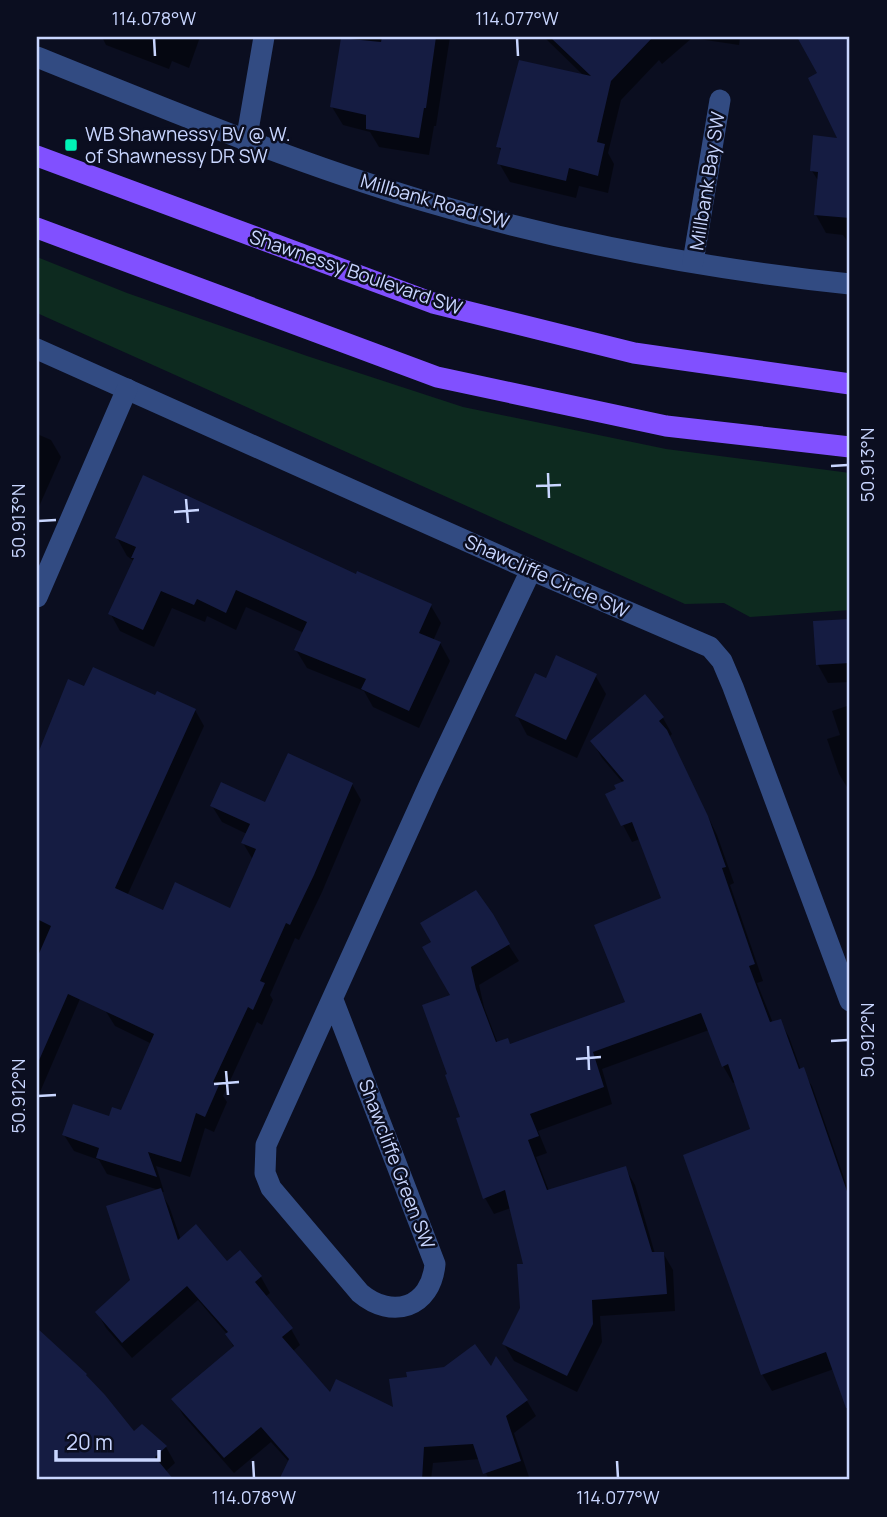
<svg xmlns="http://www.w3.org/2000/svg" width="887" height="1517" viewBox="0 0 887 1517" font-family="Manrope,sans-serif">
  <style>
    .green { fill: #0d2a1f }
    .shadow { fill: #0007 }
    .building { fill: #151c42 }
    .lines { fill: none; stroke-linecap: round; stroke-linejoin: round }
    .minor { stroke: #324b82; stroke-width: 21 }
    .major { stroke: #8150ff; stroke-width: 21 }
    .ticks { fill: none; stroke: #c9d6ff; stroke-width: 2.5 }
    .poi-dot { fill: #00f4b7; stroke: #0b0e20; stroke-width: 2.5 }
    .labels { text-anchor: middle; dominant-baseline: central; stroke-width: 5; stroke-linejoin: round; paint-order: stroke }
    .poi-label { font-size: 19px; fill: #c9d6ff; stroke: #0b0e20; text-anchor: start }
    .street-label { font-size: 19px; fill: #c9d6ff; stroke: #0b0e20 }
    .neatline { fill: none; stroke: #c9d6ff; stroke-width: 2.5 }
    .ticks-label { font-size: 18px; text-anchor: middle; fill: #c9d6ff }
  </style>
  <rect width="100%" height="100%" fill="#0b0e20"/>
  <polygon class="green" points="37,257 127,293 307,356 463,407 666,449 850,473 850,610 750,617 724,603 685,604 37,313"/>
  <g class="shadow">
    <polygon points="102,37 200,37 189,68 172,61 169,69 106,45"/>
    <polygon points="343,37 450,37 436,126 434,126 429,155 379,147 370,132 343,125 332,107"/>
    <polygon points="544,37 740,37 739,45 692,38 662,64 659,60 621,100 608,153 614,164 608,193 579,186 576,198 510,182 499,163 502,153 498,146 584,76"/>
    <polygon points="799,37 850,37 850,245 843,235 826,233 816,215 819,182 812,171 840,140 819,74"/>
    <polygon points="37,434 51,440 61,457 37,511"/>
    <polygon points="117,538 357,576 431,606 441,623 433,641 440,643 450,661 419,728 373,707 364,691 307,668 296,650 304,633 246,607 236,630 207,616 205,622 172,608 154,647 120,631 110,613 134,561 127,556"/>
    <polygon points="850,620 850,682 828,683 818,665 815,623"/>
    <polygon points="595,675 606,694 577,758 527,735 517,716 547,680"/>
    <polygon points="85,688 156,697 195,710 204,726 127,896 163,912 231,910 253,860 243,843 247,834 222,822 212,806 266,805 352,784 361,800 322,892 299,940 295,938 270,995 273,1000 262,1025 257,1022 223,1096 227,1102 214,1132 205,1128 190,1177 156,1166 164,1192 160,1191 169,1206 181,1240 227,1263 240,1253 261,1277 270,1293 265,1297 291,1329 300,1345 293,1351 331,1395 395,1410 491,1369 527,1401 536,1416 514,1433 529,1477 518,1480 489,1480 480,1459 433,1463 431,1480 281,1480 290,1463 271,1442 234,1473 183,1415 174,1399 234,1348 227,1334 198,1300 132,1358 106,1328 97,1312 132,1281 159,1190 107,1174 99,1160 74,1151 64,1135 121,1112 152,1044 115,1026 105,1010 98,957 37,1099 37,763 56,718"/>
    <polygon points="850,705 850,792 839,774 827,739 840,735 832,711"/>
    <polygon points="663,718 672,734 669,737 717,835 734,883 730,885 763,981 757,983 773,1023 780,1021 789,1037 801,1070 812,1086 850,1195 850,1411 834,1369 772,1391 762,1374 752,1130 736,1082 733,1083 723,1066 709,1030 602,1069 612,1104 538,1131 547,1153 536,1157 549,1191 625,1168 635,1185 655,1254 663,1253 673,1270 675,1311 600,1316 602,1342 577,1392 514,1361 504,1344 522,1308 526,1265 511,1208 494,1214 485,1198 453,996 433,943 475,893 519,961 479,985 484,1007 498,1044 510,1046 627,1003 663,899 640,839 632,842 623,825 618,789 623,783 602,758 592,741"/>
    <polygon points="37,1330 86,1375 133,1433 142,1426 166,1447 175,1463 165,1472 171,1480 37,1480"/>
  </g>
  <g class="building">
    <polygon points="382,37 436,37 426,108 424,108 419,138 366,129 366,115 330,107 341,38 381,42"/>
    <polygon points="550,37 653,37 611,81 597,142 605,144 598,176 569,168 566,181 497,164 501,148 496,147 519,60 591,76"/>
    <polygon points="797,37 850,37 850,218 814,215 818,172 810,171 813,135 837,138 808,78 817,73"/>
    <polygon points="143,475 356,574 357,571 432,604 419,633 441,642 409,711 361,689 366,679 294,650 307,622 236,590 226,613 197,599 194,605 161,591 143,630 108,614 134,558 131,558 136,547 115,538"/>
    <polygon points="850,619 850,663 816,665 813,621"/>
    <polygon points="556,655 597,674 566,740 515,716 535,673 546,678"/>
    <polygon points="93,667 155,695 157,691 196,709 115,888 163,910 175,882 230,908 256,849 241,843 250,824 210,806 221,782 265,802 288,753 353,783 314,875 290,925 286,923 260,981 265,983 253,1010 248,1007 213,1082 219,1085 205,1117 196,1113 181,1162 148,1152 157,1177 96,1158 99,1148 62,1135 73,1104 109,1116 112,1107 121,1110 154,1034 68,994 37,1065 37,958 51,926 37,919 37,756 68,679 84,686"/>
    <polygon points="645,694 664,717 659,721 667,730 708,816 726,867 722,868 755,964 749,966 770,1022 781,1019 799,1069 804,1067 850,1200 850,1408 846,1408 826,1352 761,1375 683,1155 750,1129 728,1064 722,1067 701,1013 593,1052 604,1087 530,1114 539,1136 528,1140 547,1190 626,1166 652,1252 664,1252 667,1294 592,1300 593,1324 567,1376 502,1344 520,1308 517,1264 523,1264 505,1190 483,1199 456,1118 460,1117 445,1075 447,1074 422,1005 450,995 422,947 431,942 420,923 476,890 493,914 510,944 471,967 476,989 496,1042 508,1038 510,1044 625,1002 594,925 661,898 632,822 621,826 605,794 616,789 614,785 624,781 590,741"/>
    <polygon points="161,1188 178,1240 196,1224 227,1261 240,1250 262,1276 255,1282 293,1328 282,1337 330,1392 336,1379 393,1407 389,1379 407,1377 406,1372 444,1367 475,1344 491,1366 496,1356 528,1400 506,1416 521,1461 483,1474 473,1444 424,1447 422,1480 279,1480 289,1459 261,1427 224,1458 171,1399 234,1346 225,1334 228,1332 187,1286 122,1343 95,1312 130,1280 106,1206"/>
    <polygon points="37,1328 87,1374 86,1375 105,1395 134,1431 142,1424 167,1446 155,1457 174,1480 37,1480"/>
  </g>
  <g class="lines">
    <g class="minor">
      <path d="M37 57C164 108 292 162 424 201 562 242 707 269 850 284"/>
      <polyline points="246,142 264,37"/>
      <polyline points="693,262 720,100"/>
      <polyline points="37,349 531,570 710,647 722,661 733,687 850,1001"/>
      <polyline points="37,597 127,389"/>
      <path d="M333 1000 435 1264C431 1308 392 1320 360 1293L271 1188 265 1173 266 1145 429 785 531 570"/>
    </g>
    <g class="major">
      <polyline points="37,156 433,303 634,353 850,384"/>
      <polyline points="37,228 437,377 666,426 850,447"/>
    </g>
  </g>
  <path class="ticks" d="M154 38 155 56M517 38 518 56M831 466 848 465M548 473 549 498M536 486 561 485M186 499 188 523M174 512 199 510M38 521 56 520M831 1041 848 1040M588 1046 589 1070M576 1059 601 1057M226 1071 228 1095M214 1084 239 1082M38 1096 56 1095M253 1461 254 1478M617 1461 618 1478"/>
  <rect class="poi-dot" x="64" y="138" width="14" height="14" rx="3.5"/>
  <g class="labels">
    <g class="poi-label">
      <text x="85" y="134">WB Shawnessy BV @ W.<tspan x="85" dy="22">of Shawnessy DR SW</tspan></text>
    </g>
    <g class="street-label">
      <text transform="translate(707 181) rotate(-81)">Millbank Bay SW</text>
      <text transform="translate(435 201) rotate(16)">Millbank Road SW</text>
      <text transform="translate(356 272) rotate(19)">Shawnessy Boulevard SW</text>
      <text transform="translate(547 576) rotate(24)">Shawcliffe Circle SW</text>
      <text transform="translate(397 1164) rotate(69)">Shawcliffe Green SW</text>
    </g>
  </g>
  <rect width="887" height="1517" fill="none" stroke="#0b0e20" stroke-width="77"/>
  <path d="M56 1450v10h103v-10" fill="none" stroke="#c9d6ff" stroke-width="3.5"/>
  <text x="66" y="1450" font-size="21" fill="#c9d6ff" stroke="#0b0e20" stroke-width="5" paint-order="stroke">20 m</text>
  <rect x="38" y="38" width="810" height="1440" class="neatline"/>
  <g class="ticks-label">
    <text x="154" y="25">114.078°W</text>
    <text x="517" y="25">114.077°W</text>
    <text transform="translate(868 465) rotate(-90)" y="6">50.913°N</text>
    <text transform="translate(19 521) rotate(-90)" y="6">50.913°N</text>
    <text transform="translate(868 1040) rotate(-90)" y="6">50.912°N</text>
    <text transform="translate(19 1096) rotate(-90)" y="6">50.912°N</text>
    <text x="254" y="1504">114.078°W</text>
    <text x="618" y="1504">114.077°W</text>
  </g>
</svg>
